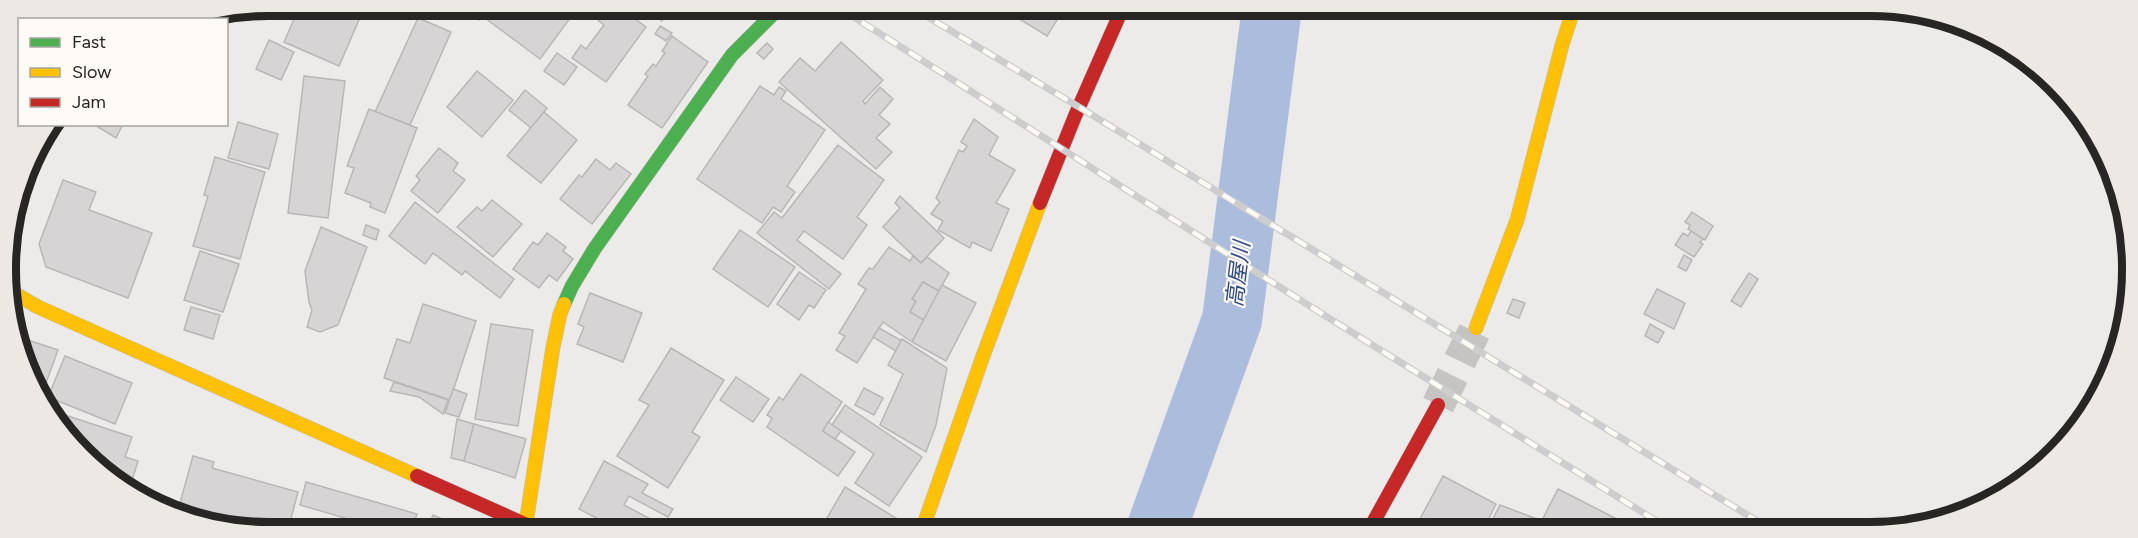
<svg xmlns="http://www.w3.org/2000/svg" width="2138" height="538" viewBox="0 0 2138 538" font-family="Figtree,'Noto Sans JP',sans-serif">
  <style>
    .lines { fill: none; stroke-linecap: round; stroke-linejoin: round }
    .river { stroke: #abbcdd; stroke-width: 60 }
    .building { fill: #d6d4d4; stroke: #b9b7b6; stroke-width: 1.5 }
    .secondary-tunnel { stroke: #c5c4c2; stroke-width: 33; stroke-dasharray: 33 16; stroke-linecap: butt }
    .fast-casing { stroke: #bdbbba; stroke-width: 15 }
    .slow-casing { stroke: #bdbbba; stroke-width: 15 }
    .jam-casing { stroke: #bdbbba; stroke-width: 15 }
    .fast { stroke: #4caf50; stroke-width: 14 }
    .slow { stroke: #ffc107; stroke-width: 14 }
    .jam { stroke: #c62828; stroke-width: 14 }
    .rail-casing { stroke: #cecdcd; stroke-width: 7 }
    .rail { stroke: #fdf9f4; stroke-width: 4.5; stroke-dasharray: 14; stroke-linecap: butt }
    .labels { text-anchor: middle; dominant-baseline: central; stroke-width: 4.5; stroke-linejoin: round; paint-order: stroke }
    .water-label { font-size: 22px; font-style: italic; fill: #2e4b87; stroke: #fdf9f4 }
    .rim { fill: none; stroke: #272624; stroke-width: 8 }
  </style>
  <rect width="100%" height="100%" fill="#edebe9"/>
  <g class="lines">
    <polyline class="river" points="1156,530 1232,320 1272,7"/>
  </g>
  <g class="building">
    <polygon points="308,6 365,6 339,66 284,42 299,8 306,11"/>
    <polygon points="460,6 489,6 479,20"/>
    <polygon points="493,6 579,6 540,59 485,18"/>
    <polygon points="598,6 617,6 646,27 606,82 572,58 581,45 586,49 604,25 592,15"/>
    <polygon points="639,7 671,7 662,21"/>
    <polygon points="1000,7 1065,7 1047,36"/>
    <polygon points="418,18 451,32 410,125 375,112"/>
    <polygon points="660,26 672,33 666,41 655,34"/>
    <polygon points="672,36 708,62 662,128 628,105 648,76 645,74 653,64 656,66 665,53 662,51"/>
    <polygon points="269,40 294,52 281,80 256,69"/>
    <polygon points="841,42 883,80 863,101 865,104 880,87 893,99 879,115 890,124 876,138 892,152 876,169 779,82 800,58 815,71"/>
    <polygon points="767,43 773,49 764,59 757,53"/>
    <polygon points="557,53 577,67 564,85 544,71"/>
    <polygon points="477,71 513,100 482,137 447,107"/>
    <polygon points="304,76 345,81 328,218 288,213"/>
    <polygon points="760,86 774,95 779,87 786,91 781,99 825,130 787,186 795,192 781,212 773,207 762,223 697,179"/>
    <polygon points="525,90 547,108 531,128 509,110"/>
    <polygon points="369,109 417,128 385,213 370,207 371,203 345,193 354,168 347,166"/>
    <polygon points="544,112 577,140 541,183 507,156"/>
    <polygon points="974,119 998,137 989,155 1015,170 996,203 1009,209 991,251 972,242 970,248 938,230 943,221 931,214 940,202 936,198 959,150 963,152 967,146 961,142"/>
    <polygon points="238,122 278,134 269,169 228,158"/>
    <polygon points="93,124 123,124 116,138"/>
    <polygon points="838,145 884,180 857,217 867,225 843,259 804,231 797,240 841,274 829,289 757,233 774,212 782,218"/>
    <polygon points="439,148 458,163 453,171 465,180 438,213 411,191 420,180 416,176"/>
    <polygon points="215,157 265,172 240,259 193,246 208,196 204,195"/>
    <polygon points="596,159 610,170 616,163 631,174 592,224 560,199 579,175 582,177"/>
    <polygon points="63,180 96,192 89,210 152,233 128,298 46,267 39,244"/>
    <polygon points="900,196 944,238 921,263 883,227 900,208 895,203"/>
    <polygon points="492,200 522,224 493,257 457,227 477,207 482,211"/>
    <polygon points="415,202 514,279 500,298 465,271 462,275 433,253 425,264 389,236"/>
    <polygon points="1692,212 1713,226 1705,240 1688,229 1690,225 1685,222"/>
    <polygon points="366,225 379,230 376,240 363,235"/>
    <polygon points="321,227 367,247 338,325 320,332 307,327 312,310 309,302 305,271"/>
    <polygon points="740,230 795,267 768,307 713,269"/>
    <polygon points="1691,231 1703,239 1700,242 1703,244 1694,257 1675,245 1683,233 1688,236"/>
    <polygon points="547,233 566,247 563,251 573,259 557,281 549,275 539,288 513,269 533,242 538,245"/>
    <polygon points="889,247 910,261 913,256 921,263 927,257 949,273 939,291 923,282 912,299 916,301 910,312 924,320 912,342 883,322 857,363 836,350 845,336 839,333 866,289 858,284 869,268 873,269"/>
    <polygon points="200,251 239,264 223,312 184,300"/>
    <polygon points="1684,255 1692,260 1686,271 1678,267"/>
    <polygon points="799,272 826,290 814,308 809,305 799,320 777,304"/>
    <polygon points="1749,273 1758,279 1741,307 1731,301"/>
    <polygon points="923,282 939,291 924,320 910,312 916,301 912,299"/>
    <polygon points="942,285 976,303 946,361 912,342"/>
    <polygon points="1657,289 1685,303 1674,329 1644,314"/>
    <polygon points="590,293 642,313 623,362 577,344 584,327 578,324"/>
    <polygon points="1513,299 1525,303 1519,318 1507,313"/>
    <polygon points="423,304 476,321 450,400 384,378 397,339 410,343"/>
    <polygon points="191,307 220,315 213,339 184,330"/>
    <polygon points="491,324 533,330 518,426 475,419"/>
    <polygon points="1650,324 1664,332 1658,343 1645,336"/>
    <polygon points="879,328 902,341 896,351 873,337"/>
    <polygon points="17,331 21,332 19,337 58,350 42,394 20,353"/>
    <polygon points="902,339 947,368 936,425 926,452 880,425 903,374 888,365"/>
    <polygon points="671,348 724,380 692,432 700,437 668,488 617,456 649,405 639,400"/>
    <polygon points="65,356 132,383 115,424 48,397"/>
    <polygon points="801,374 842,402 823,431 855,452 838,476 767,427 772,418 767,415 779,397 783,400"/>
    <polygon points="736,377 769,399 753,422 720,400"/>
    <polygon points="394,382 448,400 443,414 419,397 390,391"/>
    <polygon points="864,388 883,398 874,415 855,405"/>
    <polygon points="453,389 467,394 459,417 445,413"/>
    <polygon points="845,405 922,457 889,506 855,483 874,454 832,425"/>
    <polygon points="62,414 132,437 125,457 138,461 129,490 61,429 58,425"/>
    <polygon points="457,419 474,424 464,461 451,458"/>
    <polygon points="828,422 841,431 835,439 823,431"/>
    <polygon points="474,424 526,439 515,478 464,461"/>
    <polygon points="193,456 214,462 212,468 298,492 288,530 234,530 187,514 190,506 180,503"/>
    <polygon points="604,461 648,484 642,493 673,509 668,517 629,496 624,505 662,525 659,530 619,530 579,509"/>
    <polygon points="1443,476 1496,504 1483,530 1414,530"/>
    <polygon points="306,482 417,514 412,530 341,530 345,518 300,505"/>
    <polygon points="845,487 896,518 889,530 820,530"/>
    <polygon points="1558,489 1621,521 1616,530 1537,530"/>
    <polygon points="1500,505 1542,521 1537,530 1487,530"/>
    <polygon points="433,515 468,530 427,530"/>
  </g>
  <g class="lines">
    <polyline class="secondary-tunnel" points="1438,405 1476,328"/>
    <g class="fast-casing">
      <polyline id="fast" points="564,304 572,286 595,248 732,55 780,7"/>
    </g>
    <g class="slow-casing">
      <g id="slow">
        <polyline points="12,292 38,307 417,476"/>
        <polyline points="1476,328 1517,220 1562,45 1574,8"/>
        <polyline points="525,530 553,347 560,314 564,304"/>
        <polyline points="922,530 983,356 1040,203"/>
      </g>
    </g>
    <g class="jam-casing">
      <g id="jam">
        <polyline points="1040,203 1075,116 1123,7"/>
        <polyline points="417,476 538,530"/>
        <polyline points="1369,530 1438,405"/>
      </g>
    </g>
    <use href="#fast" class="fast"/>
    <use href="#slow" class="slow"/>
    <use href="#jam" class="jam"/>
    <g class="rail-casing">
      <g id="rail">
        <polyline points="838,7 1324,315 1671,530"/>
        <polyline points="911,7 1079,107 1772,530"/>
      </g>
    </g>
    <use href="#rail" class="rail"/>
  </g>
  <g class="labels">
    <g class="water-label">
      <text transform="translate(1238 274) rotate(-83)">高屋川</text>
    </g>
  </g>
  <path d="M0 0H2138V538H0ZM268 16H1870A252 252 0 0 1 2122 268V270A252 252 0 0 1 1870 522H268A252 252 0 0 1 16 270V268A252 252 0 0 1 268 16Z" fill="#ece8e3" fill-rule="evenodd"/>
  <path class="rim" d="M268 16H1870A252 252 0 0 1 2122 268V270A252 252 0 0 1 1870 522H268A252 252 0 0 1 16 270V268A252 252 0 0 1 268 16Z"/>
  <rect x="18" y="18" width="210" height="108" fill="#fdf9f4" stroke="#a7a5a1" stroke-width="1.5"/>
  <rect x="30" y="38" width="30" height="9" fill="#4caf50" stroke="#a7a5a1" stroke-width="1.5"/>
  <text x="72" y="48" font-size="18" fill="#272624">Fast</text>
  <rect x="30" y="68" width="30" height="9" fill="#ffc107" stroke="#a7a5a1" stroke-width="1.5"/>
  <text x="72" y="78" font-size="18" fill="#272624">Slow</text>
  <rect x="30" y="98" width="30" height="9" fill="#c62828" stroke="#a7a5a1" stroke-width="1.5"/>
  <text x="72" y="108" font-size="18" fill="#272624">Jam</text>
</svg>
